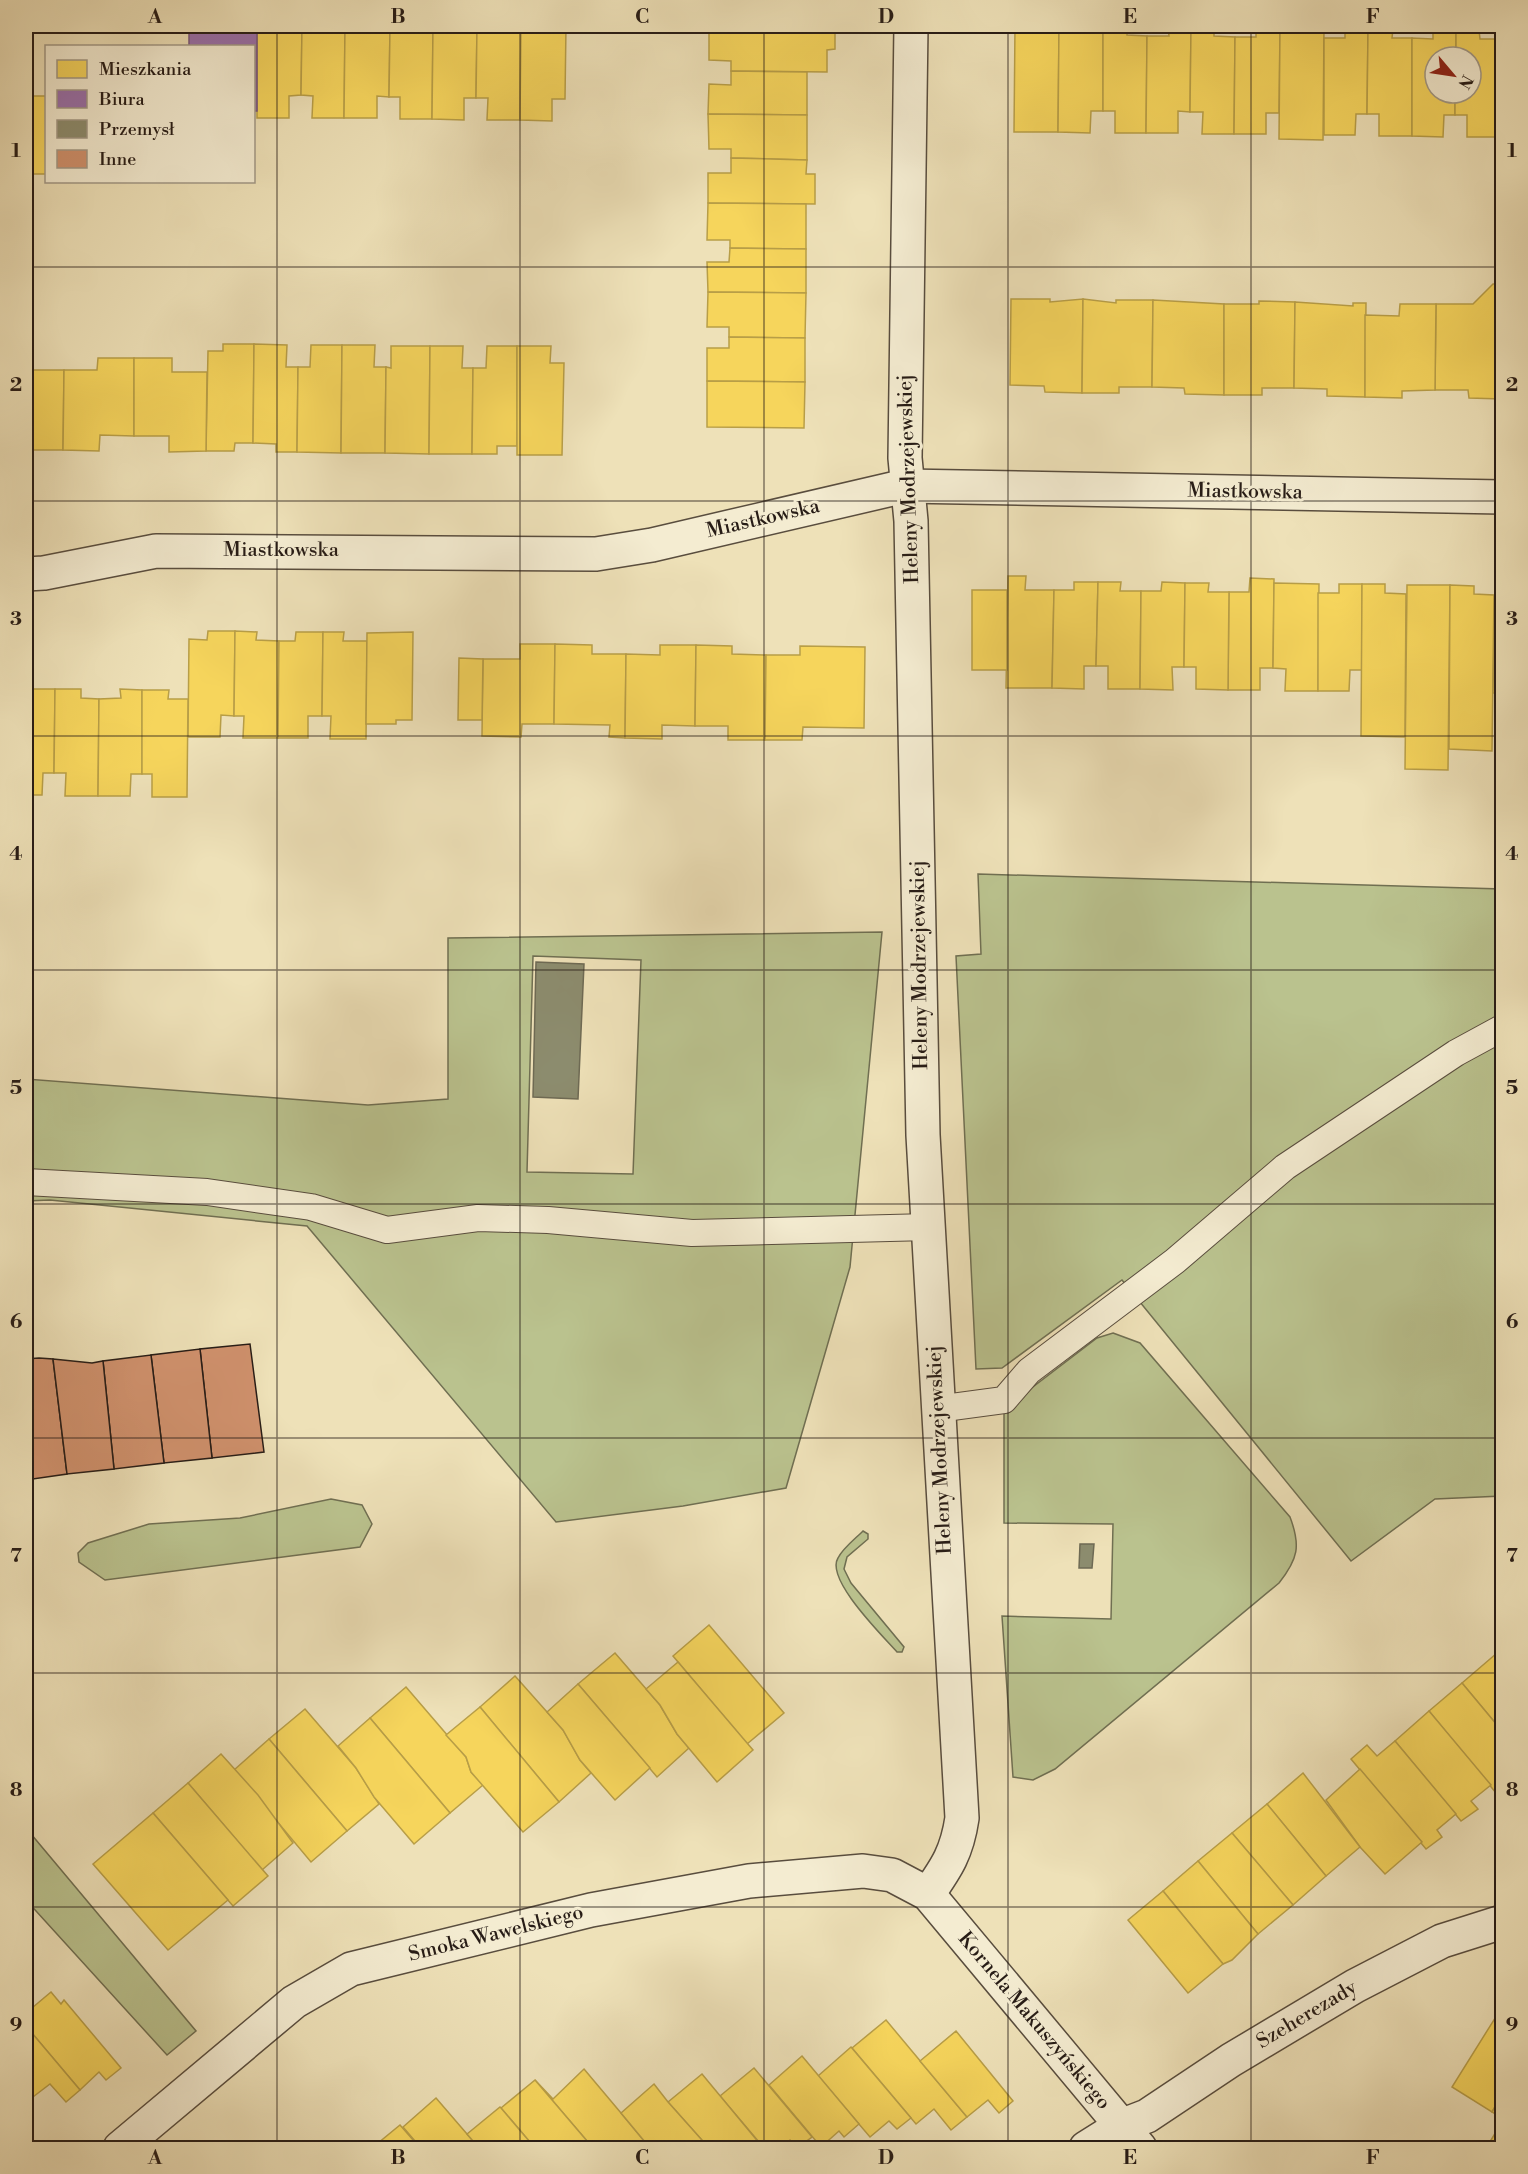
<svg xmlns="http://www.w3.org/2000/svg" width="1528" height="2174" viewBox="0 0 1528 2174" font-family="'Libre Bodoni',serif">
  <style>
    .green { fill: #bac28e; stroke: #706f52; stroke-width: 1.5; fill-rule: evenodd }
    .homes { fill: #f6d55c; stroke: #b89e47; stroke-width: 1.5 }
    .offices { fill: #9970ab; stroke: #77577e; stroke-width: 1.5 }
    .industry { fill: #8c8c6e; stroke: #6e6a54; stroke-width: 1.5 }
    .building { fill: #d0916d; stroke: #271c16; stroke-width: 1.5 }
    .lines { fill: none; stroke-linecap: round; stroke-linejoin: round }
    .lane-casing { stroke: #594d3e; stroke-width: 28 }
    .street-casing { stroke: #594d3e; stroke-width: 36 }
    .lane { stroke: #f4ecd1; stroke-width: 26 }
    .street { stroke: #f4ecd1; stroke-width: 33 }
    .grid { fill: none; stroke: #271c16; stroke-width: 1.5; stroke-opacity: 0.55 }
    .labels { text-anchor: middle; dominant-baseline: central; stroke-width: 6; stroke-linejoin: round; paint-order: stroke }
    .street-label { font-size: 20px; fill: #271c16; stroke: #f4ecd1 }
    .neatline { fill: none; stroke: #271c16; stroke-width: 2 }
    .grid-label { font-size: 20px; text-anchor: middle; font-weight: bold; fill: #271c16 }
  </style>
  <rect width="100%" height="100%" fill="#eee1b8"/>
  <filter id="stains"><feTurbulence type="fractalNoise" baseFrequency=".00333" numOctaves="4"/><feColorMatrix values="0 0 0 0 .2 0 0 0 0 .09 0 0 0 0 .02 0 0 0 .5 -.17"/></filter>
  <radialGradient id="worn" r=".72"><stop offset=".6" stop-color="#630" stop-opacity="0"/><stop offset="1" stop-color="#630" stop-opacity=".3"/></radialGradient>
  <g class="green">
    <polygon points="978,874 1502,889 1502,1496 1435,1499 1351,1561 1122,1280 1002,1368 976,1369 956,956 981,954"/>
    <path d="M882 932 850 1267 786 1488 683 1506 556 1522 307 1226 50 1200 26 1201V1079L368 1105 448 1099V938ZM533 956 641 960 633 1174 527 1172Z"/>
    <path d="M1113 1333 1140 1343 1290 1517C1301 1546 1298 1559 1279 1583L1055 1769 1033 1780 1013 1777 1002 1616 1111 1619 1113 1524 1004 1523V1409L1097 1338Z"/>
    <polygon points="331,1499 362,1505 372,1524 360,1547 105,1580 79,1562 78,1553 88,1543 149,1524 240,1518"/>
    <path d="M863 1531 868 1534V1539L847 1557 844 1569 851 1583 904 1647 902 1652H897C882 1635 825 1579 838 1558 843 1548 855 1539 863 1531Z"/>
    <polygon points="26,1828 196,2031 167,2055 26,1900"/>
  </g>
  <g class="homes">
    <polygon points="257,26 302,26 301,95 289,96 289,118 257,118"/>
    <polygon points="302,26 345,26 344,118 312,118 313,96 301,95"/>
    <polygon points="345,26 390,26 389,97 377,96 377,118 344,118"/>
    <polygon points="390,26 433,26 432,119 400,119 400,97 389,97"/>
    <polygon points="433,26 477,26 476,98 464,98 464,120 432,119"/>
    <polygon points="477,26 521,26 520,120 487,120 488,98 476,98"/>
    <polygon points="521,26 566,26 565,99 552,99 552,121 520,120"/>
    <rect x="709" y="26" width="99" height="1"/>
    <polygon points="1015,26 1059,26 1058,132 1014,132"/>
    <polygon points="1059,26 1103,26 1103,111 1091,111 1090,133 1058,132"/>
    <polygon points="1103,26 1127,26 1127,35 1147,36 1146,133 1115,133 1115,111 1103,111"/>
    <polygon points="709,27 835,28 835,49 827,50 827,72 731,71 731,61 709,60"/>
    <polygon points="1168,27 1191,27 1190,112 1178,111 1178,133 1146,133 1147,36 1169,36"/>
    <polygon points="1191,27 1214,27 1214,36 1235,37 1234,134 1202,134 1203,112 1190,112"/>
    <polygon points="1256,28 1280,28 1279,113 1266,113 1266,134 1234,134 1235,37 1256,37"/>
    <polygon points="1280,28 1324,29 1323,140 1279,139"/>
    <polygon points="1345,29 1368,29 1367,114 1356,114 1355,135 1324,135 1324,38 1345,38"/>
    <polygon points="1368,29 1393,29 1392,38 1412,38 1412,136 1379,136 1379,114 1367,114"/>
    <polygon points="1433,30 1456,31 1456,57 1435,57 1435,93 1455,93 1455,115 1444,115 1443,137 1412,136 1412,38 1433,39"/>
    <polygon points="1479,30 1480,39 1500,39 1499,137 1467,137 1467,115 1455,115 1455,93 1471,93 1471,57 1456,57 1456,31"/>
    <polygon points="1500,31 1502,31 1502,137 1499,137"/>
    <polygon points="731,71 807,72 807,115 708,114 709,84 731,85"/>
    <polygon points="26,81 33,81 32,96 46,96 46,174 28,174 28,161 26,161"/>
    <polygon points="708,114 807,115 807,160 731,158 731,149 709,149"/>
    <polygon points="731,158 807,160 806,174 815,174 815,204 708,203 708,173 731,173"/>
    <polygon points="708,203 806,204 806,249 730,248 730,240 707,240"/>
    <polygon points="730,248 806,249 806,293 708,292 707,262 729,262"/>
    <polygon points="1493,284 1502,284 1502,399 1469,398 1468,390 1435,390 1436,304 1473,304"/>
    <polygon points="708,292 806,293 805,338 729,337 729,327 707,327"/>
    <polygon points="1011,299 1050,299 1050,302 1083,299 1082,393 1045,392 1044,386 1010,385"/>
    <polygon points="1083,299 1116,303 1116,300 1153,300 1152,387 1119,387 1119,393 1082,393"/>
    <polygon points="1153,300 1224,304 1224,395 1185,394 1184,388 1152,387"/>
    <polygon points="1259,301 1295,302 1294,388 1262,388 1262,395 1224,395 1224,304 1259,304"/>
    <polygon points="1295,302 1353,306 1353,303 1366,303 1365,397 1327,396 1327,389 1294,388"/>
    <polygon points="1400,304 1436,304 1435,390 1402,391 1402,398 1365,397 1365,315 1399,316"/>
    <polygon points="729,337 805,338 805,382 707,381 707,348 729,348"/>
    <polygon points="223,344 254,344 253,443 235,443 234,451 206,451 208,351 223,351"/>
    <polygon points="254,344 287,345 286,367 298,367 297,452 276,452 276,444 253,443"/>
    <polygon points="311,345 342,345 341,453 297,452 298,367 310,367"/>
    <polygon points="342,345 375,345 374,367 386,367 385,453 341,453"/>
    <polygon points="391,346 430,346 429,454 385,453 386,367 391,368"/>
    <polygon points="430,346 463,346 462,368 473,368 472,454 429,454"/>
    <polygon points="487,346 517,346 517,446 497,446 497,454 472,454 473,368 486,368"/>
    <polygon points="517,346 551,346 550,363 564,363 562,455 517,455"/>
    <polygon points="26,357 31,357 31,370 64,370 63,450 27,450"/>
    <polygon points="98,358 134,358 134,436 100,435 99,451 63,450 64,370 97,370"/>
    <polygon points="134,358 172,358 172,372 207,372 206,451 169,452 169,436 134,436"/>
    <polygon points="707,381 805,382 804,428 707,427"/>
    <polygon points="1008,576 1026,576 1025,590 1054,590 1052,688 1006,688"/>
    <polygon points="1250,578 1274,579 1273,668 1260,668 1260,690 1228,690 1229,592 1249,592"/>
    <polygon points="1074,582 1098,582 1096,666 1084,666 1084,689 1052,688 1054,590 1074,590"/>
    <polygon points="1098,582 1121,582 1120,591 1141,591 1140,689 1108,689 1108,666 1096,666"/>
    <polygon points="1162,582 1185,583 1184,667 1172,667 1173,690 1140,689 1141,591 1161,591"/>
    <polygon points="1185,583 1209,583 1208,592 1229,592 1228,690 1196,689 1196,667 1184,667"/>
    <polygon points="1274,583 1319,584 1318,691 1285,691 1286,669 1273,668"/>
    <polygon points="1339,584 1362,584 1362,670 1350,670 1349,691 1318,691 1318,593 1339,593"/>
    <polygon points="1362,584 1385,584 1385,593 1406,594 1405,737 1361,736"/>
    <polygon points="1407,585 1450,585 1448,770 1405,769"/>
    <polygon points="1450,585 1474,586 1474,594 1494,595 1492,751 1449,749"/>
    <polygon points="1495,586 1502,586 1502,693 1493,693"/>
    <rect x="972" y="590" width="35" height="80"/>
    <polygon points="208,631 235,631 234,716 221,715 220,737 188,737 189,639 207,640"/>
    <polygon points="235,631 257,632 256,640 279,641 278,738 243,738 244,716 234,716"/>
    <polygon points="296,632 323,632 322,716 308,716 308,738 278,738 279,641 295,641"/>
    <polygon points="323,632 344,632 343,641 367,641 366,739 330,739 331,716 322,716"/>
    <polygon points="413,632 412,720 396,720 396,724 366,724 367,633"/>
    <polygon points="520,644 555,644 554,724 522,724 521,737 482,736 483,659 520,659"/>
    <polygon points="555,644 592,645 592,654 626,654 625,738 609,737 610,725 554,724"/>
    <polygon points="660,645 696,645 695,726 662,725 662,739 625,738 626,654 660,655"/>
    <polygon points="696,645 732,646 732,654 766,655 765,740 728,740 728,726 695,726"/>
    <polygon points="800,646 865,647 864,728 803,727 802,740 765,740 766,655 800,655"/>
    <polygon points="459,658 483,659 482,720 458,720"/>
    <polygon points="33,689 55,689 54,773 43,773 42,795 26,795 26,697 33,697"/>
    <polygon points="55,689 81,689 81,698 99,699 98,796 65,796 66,773 54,773"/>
    <polygon points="120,689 142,690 142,774 131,774 130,796 98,796 99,699 121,698"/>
    <polygon points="142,690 169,690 168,699 188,699 187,797 152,797 152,774 142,774"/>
    <polygon points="709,1625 784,1713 747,1744 673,1656"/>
    <polygon points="615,1653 660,1705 677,1734 689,1748 657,1777 578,1684"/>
    <polygon points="1497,1653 1502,1659 1502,1731 1462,1683"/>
    <polygon points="678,1662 753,1750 717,1782 677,1734 660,1705 646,1689"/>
    <polygon points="515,1676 563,1730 580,1760 591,1773 559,1802 480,1707"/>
    <polygon points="1462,1683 1502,1731 1502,1788 1496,1793 1429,1711"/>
    <polygon points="578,1684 650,1768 615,1800 580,1760 563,1730 547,1712"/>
    <polygon points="406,1687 466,1757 471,1772 483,1785 450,1813 370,1718"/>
    <polygon points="480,1707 559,1802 523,1832 471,1772 466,1757 446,1735"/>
    <polygon points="305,1709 356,1768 379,1804 347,1831 269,1739"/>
    <polygon points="1429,1711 1491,1785 1471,1801 1478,1809 1461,1821 1395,1741"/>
    <polygon points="370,1718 450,1813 414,1844 374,1797 356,1768 338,1746"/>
    <polygon points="269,1739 347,1831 311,1862 234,1770"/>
    <polygon points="1395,1741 1456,1814 1437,1830 1442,1837 1426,1849 1351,1759 1367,1745 1377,1756"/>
    <polygon points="221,1754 258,1795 293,1843 262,1870 188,1783"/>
    <polygon points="1360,1769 1422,1842 1385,1874 1360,1847 1326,1800"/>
    <polygon points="1303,1773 1360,1847 1326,1876 1267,1804"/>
    <polygon points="188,1783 268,1876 233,1906 153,1813"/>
    <polygon points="1267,1804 1326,1876 1293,1905 1232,1833"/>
    <polygon points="153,1813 228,1900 168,1950 93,1864"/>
    <polygon points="1232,1833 1293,1905 1258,1934 1198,1861"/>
    <polygon points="1198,1861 1258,1934 1232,1960 1223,1964 1163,1891"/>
    <polygon points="1163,1891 1223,1964 1188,1993 1128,1920"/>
    <polygon points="51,1992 61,2004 64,2000 121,2068 106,2080 99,2072 80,2090 26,2026 26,2013"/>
    <polygon points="1502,2007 1502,2095 1492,2112 1452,2087"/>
    <polygon points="886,2020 967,2117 951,2130 934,2109 916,2124 852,2048"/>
    <polygon points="26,2026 80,2090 66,2102 50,2084 29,2100 26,2095"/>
    <polygon points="956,2031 1013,2101 999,2113 988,2100 967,2117 920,2061"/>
    <polygon points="851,2047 911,2118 897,2129 889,2121 870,2137 818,2076"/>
    <polygon points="802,2056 859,2124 844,2137 839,2131 821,2147 769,2085"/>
    <polygon points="754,2068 812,2137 797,2148 790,2140 780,2148 764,2148 720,2096"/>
    <polygon points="584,2069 621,2113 650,2148 593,2148 535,2080 553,2099"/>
    <polygon points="702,2074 760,2144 754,2148 709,2148 668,2102"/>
    <polygon points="535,2080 593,2148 535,2148 501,2108"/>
    <polygon points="654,2084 668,2102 709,2148 650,2148 621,2113"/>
    <polygon points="1502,2095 1502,2118 1492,2112"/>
    <polygon points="436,2098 467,2134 479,2148 421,2148 403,2127"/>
    <polygon points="500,2107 501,2108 535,2148 479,2148 467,2134"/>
    <polygon points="1502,2122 1502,2148 1494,2148 1488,2145"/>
    <polygon points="400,2125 420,2148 372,2148"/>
  </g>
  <polygon class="offices" points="189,26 257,26 257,111 254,111 254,46 189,46"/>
  <g class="industry">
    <polygon points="536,962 584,964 578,1099 533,1097"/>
    <polygon points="1080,1544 1094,1544 1092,1568 1079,1568"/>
  </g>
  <g class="building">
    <polygon points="250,1344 264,1452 212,1458 200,1349"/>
    <polygon points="200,1349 212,1458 164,1463 151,1355"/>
    <polygon points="151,1355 164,1463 114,1469 103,1361"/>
    <polygon points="39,1358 53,1359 67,1474 26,1480 26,1359"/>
    <polygon points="53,1359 92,1363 103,1361 114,1469 67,1474"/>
  </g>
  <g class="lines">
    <g class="lane-casing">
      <g id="lane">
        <polyline points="26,1182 207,1192 311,1207 387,1230 478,1218 548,1220 692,1233 929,1227"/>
        <polyline points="937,1409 1004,1400 1029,1371 1175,1261 1285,1167 1456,1053 1502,1028"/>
      </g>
    </g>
    <g class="street-casing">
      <g id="street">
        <path d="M911 26 905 458 911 521 923 1135 962 1818C957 1852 947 1867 928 1894"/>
        <polyline points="26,574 44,573 156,551 596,554 652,545 905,486 1502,497"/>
        <polyline points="120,2148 294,2002 351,1969 591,1910 749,1881 863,1871 892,1875 928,1894 1140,2148"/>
        <polyline points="1086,2148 1121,2126 1147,2116 1231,2060 1355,1986 1442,1941 1502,1922"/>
      </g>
    </g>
    <use href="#lane" class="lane"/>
    <use href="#street" class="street"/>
  </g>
  <path class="grid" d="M277 26V2148M520 26V2148M764 26V2148M1008 26V2148M1251 26V2148M26 267H1502M26 501H1502M26 736H1502M26 970H1502M26 1204H1502M26 1438H1502M26 1673H1502M26 1907H1502"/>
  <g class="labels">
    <g class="street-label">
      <text transform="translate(909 479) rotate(-92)">Heleny Modrzejewskiej</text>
      <text transform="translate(1245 492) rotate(1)">Miastkowska</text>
      <text transform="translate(763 519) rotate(-13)">Miastkowska</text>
      <text x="281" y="550">Miastkowska</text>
      <text transform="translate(920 965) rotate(-91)">Heleny Modrzejewskiej</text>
      <text transform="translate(940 1450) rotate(-93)">Heleny Modrzejewskiej</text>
      <text transform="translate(496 1934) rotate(-14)">Smoka Wawelskiego</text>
      <text transform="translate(1307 2015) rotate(-31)">Szeherezady</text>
      <text transform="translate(1034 2021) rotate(50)">Kornela Makuszyńskiego</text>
    </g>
  </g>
  <rect width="1528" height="2174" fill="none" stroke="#eee1b8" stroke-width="66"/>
  <rect x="45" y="45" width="210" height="138" fill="#f4ecd1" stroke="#a29986" stroke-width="1.5"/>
  <rect x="57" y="60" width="30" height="18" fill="#f6d55c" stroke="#a29986" stroke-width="1.5"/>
  <text x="99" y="75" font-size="18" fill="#271c16">Mieszkania</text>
  <rect x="57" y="90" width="30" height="18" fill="#9970ab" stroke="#a29986" stroke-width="1.5"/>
  <text x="99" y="105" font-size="18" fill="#271c16">Biura</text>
  <rect x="57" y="120" width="30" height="18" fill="#8c8c6e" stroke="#a29986" stroke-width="1.5"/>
  <text x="99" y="135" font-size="18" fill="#271c16">Przemysł</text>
  <rect x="57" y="150" width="30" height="18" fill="#d0916d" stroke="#a29986" stroke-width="1.5"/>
  <text x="99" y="165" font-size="18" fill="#271c16">Inne</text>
  <g transform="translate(1453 75) rotate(119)"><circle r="28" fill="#f4ecd1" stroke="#a29986" stroke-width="1.5"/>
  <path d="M0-4.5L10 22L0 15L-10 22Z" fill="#8f2418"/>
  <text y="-9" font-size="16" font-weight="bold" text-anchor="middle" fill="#271c16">N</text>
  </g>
  <rect x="33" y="33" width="1462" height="2108" class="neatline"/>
  <g class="grid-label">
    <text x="155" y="23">A</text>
    <text x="398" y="23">B</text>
    <text x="642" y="23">C</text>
    <text x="886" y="23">D</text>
    <text x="1130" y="23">E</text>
    <text x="1373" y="23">F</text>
    <text x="16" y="157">1</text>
    <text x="1512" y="157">1</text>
    <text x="16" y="391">2</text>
    <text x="1512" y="391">2</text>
    <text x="16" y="625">3</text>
    <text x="1512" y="625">3</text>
    <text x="16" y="860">4</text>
    <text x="1512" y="860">4</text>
    <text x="16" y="1094">5</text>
    <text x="1512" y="1094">5</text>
    <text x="16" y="1328">6</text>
    <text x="1512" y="1328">6</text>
    <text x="16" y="1562">7</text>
    <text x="1512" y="1562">7</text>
    <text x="16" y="1796">8</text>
    <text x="1512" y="1796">8</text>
    <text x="16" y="2031">9</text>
    <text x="1512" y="2031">9</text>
    <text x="155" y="2164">A</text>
    <text x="398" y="2164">B</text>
    <text x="642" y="2164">C</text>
    <text x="886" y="2164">D</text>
    <text x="1130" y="2164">E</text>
    <text x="1373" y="2164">F</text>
  </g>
  <rect width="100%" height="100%" filter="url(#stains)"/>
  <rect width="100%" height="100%" fill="url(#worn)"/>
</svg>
